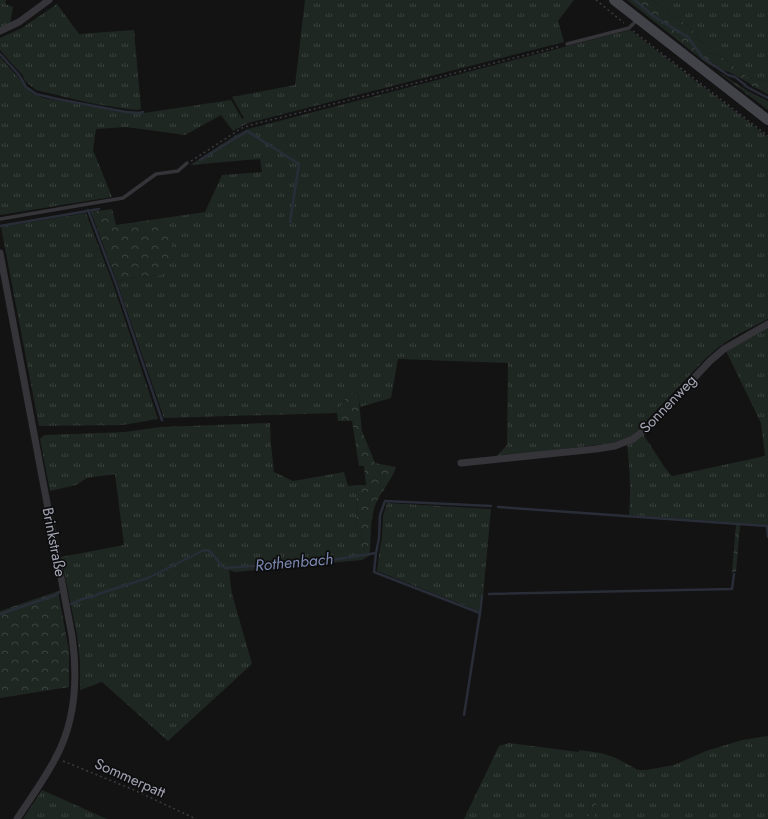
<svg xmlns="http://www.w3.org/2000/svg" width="768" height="819" viewBox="0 0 768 819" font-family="Jost,sans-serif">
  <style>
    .grass { fill: url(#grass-tufts) }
    .forest { fill: url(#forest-crowns) }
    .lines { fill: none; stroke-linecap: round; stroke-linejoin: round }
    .stream { stroke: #292d38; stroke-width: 2.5 }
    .path { stroke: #3a3a40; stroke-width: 1.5; stroke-dasharray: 2 3; stroke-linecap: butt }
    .service { stroke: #343439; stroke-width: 3.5 }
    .minor { stroke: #343439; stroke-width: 7 }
    .secondary { stroke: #424249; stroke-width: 10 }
    .labels { text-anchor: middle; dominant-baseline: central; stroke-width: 3.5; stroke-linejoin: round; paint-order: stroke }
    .street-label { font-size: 15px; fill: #a4a5b5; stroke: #0e0e0f }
    .water-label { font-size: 16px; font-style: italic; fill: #7b88b0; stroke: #0e0e0f }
  </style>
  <defs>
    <pattern id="grass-tufts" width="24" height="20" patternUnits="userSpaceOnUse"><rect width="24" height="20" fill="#1f2722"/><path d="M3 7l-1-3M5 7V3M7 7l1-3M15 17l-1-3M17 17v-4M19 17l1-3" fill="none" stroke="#3d4340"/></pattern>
    <pattern id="forest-crowns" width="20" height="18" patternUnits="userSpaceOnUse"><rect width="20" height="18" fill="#1f2722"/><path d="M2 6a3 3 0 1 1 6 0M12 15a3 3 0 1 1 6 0" fill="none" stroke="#3d4340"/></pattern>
  </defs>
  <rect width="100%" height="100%" fill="#131314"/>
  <g class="grass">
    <polygon points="0,0 6,0 5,4 13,7 10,24 0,29"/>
    <path d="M305 0H574L558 21 564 42 248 123 233 131 221 115 185 135 126 127 96 129 93 150 112 197 0 215V57C5 63 11 69 17 76 28 88 26 92 43 98L137 114 231 100 242 119 244 118 232 97 295 85Z"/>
    <polygon points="652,0 768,0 768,81 749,78 700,41 691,28"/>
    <polygon points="57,4 79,34 134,30 141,109 138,110 127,109 90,103 36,90 25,81 22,74 13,65 0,50 0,38 22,28"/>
    <polygon points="630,30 768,137 768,319 737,335 720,346 706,358 632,436 613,443 496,457 507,445 508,363 398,359 391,398 360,407 358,393 349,392 337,413 164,418 117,282 127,278 162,275 165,227 157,219 205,212 222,175 262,172 260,159 190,165 236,135 248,129"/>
    <polygon points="86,213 113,284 158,419 123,425 39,426 1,227"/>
    <path d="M768 328V525L629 515C631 492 630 468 627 445L643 434 665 468 672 476 765 456 761 423 726 351Z"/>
    <polygon points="270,423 271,445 274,472 293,481 344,472 348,486 356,485 357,530 361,530 364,551 370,551 369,556 362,560 235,572 229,570 232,594 252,664 168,741 102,682 80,690 80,662 77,635 61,557 124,545 115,474 87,478 76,485 50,491 40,439 45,435 125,432 160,427"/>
    <polygon points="387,503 491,509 483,596 481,596 479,611 377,571 380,548 382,538 383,516"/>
    <polygon points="768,736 768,819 594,819 597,801 595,799 585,819 464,819 499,746 509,743 579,752 579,750 601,753 616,758 638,770 646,770 674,765 706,751 742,740"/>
    <polygon points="42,790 107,819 23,819"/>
  </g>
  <g class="forest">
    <polygon points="627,0 652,0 691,28 700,41 749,78 768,81 768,94 752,86 749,83 731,73 709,65"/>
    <polygon points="717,71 748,91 768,101 768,110"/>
    <path d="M112 209 116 225 157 219C163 224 172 234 172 242 173 250 165 268 162 275L127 278 117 282 91 212Z"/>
    <path d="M349 392 358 393 362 431 375 463 396 467C391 482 380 492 375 506 370 521 371 536 370 551H364L361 530H357L356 485H366L364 466H359L352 421H338L337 413Z"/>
    <polygon points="736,525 740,525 736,572 732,572"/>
    <polygon points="58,591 69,651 69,687 0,698 0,611"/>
    <polygon points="595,799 597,801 594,819 585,819"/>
  </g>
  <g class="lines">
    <g class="stream">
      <polyline points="635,0 653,16 688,37 703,58 728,75 735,77 744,84 747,87 768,98"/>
      <polyline points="0,54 19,75 26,87 36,94 57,99 126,112 139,113 143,112"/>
      <polyline points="200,160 247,131 299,164 290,222"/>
      <polyline points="88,210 116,284 162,420"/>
      <polyline points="0,226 99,209"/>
      <polyline points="498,507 768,526"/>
      <polyline points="767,526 768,537"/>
      <polyline points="376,553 374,572 480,613 482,596"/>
      <polyline points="489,594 732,589 734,574"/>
      <polyline points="71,604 85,598 93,597 98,594 148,578 204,550 210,551 222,566 225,568 332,560 376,553 379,538 380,515 385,501 491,506"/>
      <polyline points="0,614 56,595 59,592"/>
      <polyline points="464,715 480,613"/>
    </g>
    <g class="path">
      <polyline points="596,0 624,23"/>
      <polyline points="633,31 768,136"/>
      <polyline points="191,161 242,128 251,125 561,46"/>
      <polyline points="63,761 134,790 196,819"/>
    </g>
    <g class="service">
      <polyline points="567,44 629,28 637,20"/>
      <polyline points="0,219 123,198 156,174 178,171 187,163"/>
    </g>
    <g class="minor">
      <polyline points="0,31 19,22 49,0"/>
      <path d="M0 253 72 636C78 678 76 721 55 759 44 780 30 799 17 819"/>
      <polyline points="461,463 596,449 615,446 633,439 649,426 710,361 724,349 768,324"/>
    </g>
    <polyline class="secondary" points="614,0 768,120"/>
  </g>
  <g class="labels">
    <g class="street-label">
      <text transform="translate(668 404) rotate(-46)">Sonnenweg</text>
      <text transform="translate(54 542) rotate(79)">Brinkstraße</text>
      <text transform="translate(130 778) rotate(24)">Sommerpatt</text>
    </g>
    <g class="water-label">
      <text transform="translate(294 562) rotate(-5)">Rothenbach</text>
    </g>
  </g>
</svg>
